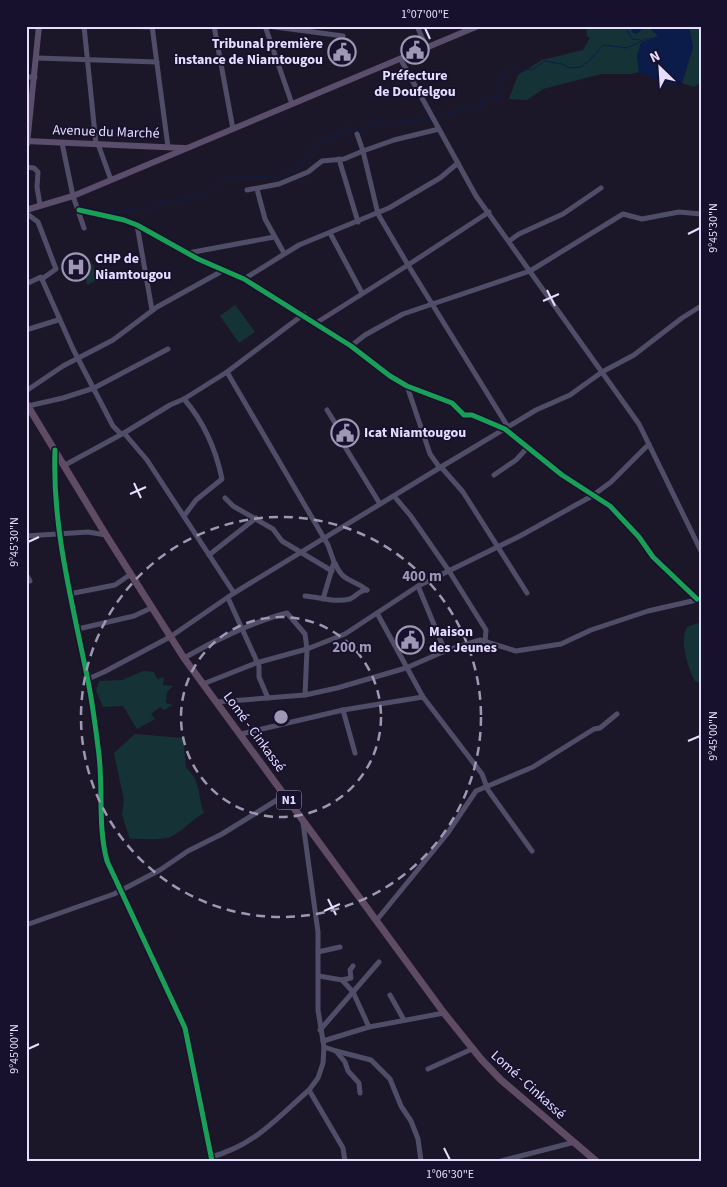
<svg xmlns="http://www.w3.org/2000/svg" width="727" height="1187" viewBox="0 0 727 1187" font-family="'Source Sans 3',sans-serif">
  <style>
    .green { fill: #153336 }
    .water { fill: #0b1c4b }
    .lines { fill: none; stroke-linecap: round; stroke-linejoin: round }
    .stream { stroke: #0b1c4b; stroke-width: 1 }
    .minor { stroke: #504d68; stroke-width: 5 }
    .major { stroke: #5a4e6c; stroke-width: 6 }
    .highway { stroke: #5f4c64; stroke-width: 7 }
    .cycleway-casing { stroke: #18112e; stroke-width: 8 }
    .cycleway { stroke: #1a9f57; stroke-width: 5 }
    .ticks { fill: none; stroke: #e5deff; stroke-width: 2 }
    .ring { fill: none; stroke: #9f98b4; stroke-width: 2.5; stroke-dasharray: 9 6 }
    .labels { text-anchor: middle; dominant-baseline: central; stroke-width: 4; stroke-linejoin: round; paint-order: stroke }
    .shield { fill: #18112e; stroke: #a8a0c0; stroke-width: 1 }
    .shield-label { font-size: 12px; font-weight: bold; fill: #e5deff }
    .poi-label { font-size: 14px; font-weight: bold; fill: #e5deff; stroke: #18112e; text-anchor: start }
    .street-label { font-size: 14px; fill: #e5deff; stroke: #18112e }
    .centre { fill: #9f98b4; stroke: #18112e; stroke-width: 2.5 }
    .ring-label { font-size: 15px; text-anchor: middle; font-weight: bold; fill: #9f98b4; stroke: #18112e; stroke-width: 4; stroke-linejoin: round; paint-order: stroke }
    .neatline { fill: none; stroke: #e5deff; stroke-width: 2 }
    .ticks-label { font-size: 12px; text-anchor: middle; fill: #e5deff }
  </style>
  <rect width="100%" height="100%" fill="#1c1728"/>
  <g class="green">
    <polygon points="586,26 630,26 633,33 649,27 658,36 641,43 637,56 639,72 630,74 601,74 543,89 527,100 509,99 518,75 542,60 583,50 590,38 587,36"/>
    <polygon points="689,26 701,26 701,82 694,87 682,83 693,47"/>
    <polygon points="93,264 97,280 87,285 85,267"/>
    <polygon points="235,305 255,332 239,343 220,316"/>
    <path d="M701 622V683L695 681C688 668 679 641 687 627Z"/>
    <polygon points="143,671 154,672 157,679 164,677 163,685 173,686 167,692 166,703 173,705 164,710 160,707 151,714 155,719 137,729 123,706 103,707 96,690 99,681 122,680"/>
    <path d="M135 734 183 738 186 768C202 782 197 795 204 813 192 819 185 829 174 835 161 842 144 838 130 839L122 815 124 800 114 753Z"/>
  </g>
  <path class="water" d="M630 26H689L693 47 682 83C668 91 653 75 639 72L637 56 641 43 658 36 649 27H644L637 34 633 33Z"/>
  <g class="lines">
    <g class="stream">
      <polyline points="625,26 632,39 641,40"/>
      <path d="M435 116C441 113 472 109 481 107L483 106 480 101 486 99H500L497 91 505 72 533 69 545 61 562 64 570 68 581 67 590 60 603 45 627 48 646 39 657 38"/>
      <polyline points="109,213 132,210 145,212 158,203 185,200 202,196 215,189 224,180 234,177 278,177 294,170 316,144 336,136 338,130 344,127 359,131 379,122 393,124 432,118"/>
    </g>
    <g class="minor">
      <polyline points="84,26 96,144"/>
      <polyline points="121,26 152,27"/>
      <polyline points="152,26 168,147"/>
      <polyline points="214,26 233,129"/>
      <polyline points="265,26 292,104"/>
      <polyline points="268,26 343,36"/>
      <polyline points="417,26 427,49"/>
      <polyline points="37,58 157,62"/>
      <polyline points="401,60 476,196 639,424 701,551"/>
      <polyline points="26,77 35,77"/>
      <polyline points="439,129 394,140 363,151 378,214 408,265 489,212"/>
      <polyline points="62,143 73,196 84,228"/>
      <polyline points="98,144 111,180"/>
      <polyline points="339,159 358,222"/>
      <polyline points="26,167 34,168 38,172 37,187 40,205"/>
      <polyline points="257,189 265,219 284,253"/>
      <polyline points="247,190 279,184 308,172 322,161 344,159 363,151 357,134"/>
      <polyline points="79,210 124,220 137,225 198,259 244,279 351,346 390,376 407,386 452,403 464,415 472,415 505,429 562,475 610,506 639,537 653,557 697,599"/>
      <polyline points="26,213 38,222 56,269 42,279"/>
      <polyline points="137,225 152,310"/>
      <polyline points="330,233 362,293"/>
      <polyline points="509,241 519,234 563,214 601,188"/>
      <polyline points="188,253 274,237"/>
      <polyline points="244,279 299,245 389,208 440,178 458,163"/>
      <polyline points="26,284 41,277 73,349 113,426 121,434"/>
      <polyline points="316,323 408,265 508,427"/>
      <polyline points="26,330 58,320"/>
      <polyline points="351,346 365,335 403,314 530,271 623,214 642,219 679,212 701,214"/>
      <polyline points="227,372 328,545 334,562 323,599"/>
      <polyline points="407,386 430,454 440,468"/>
      <polyline points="26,391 63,366 113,340 157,307 224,270"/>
      <polyline points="28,406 63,398 94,388 168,349"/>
      <polyline points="327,410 337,426 339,437 380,504"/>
      <polyline points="124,433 147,460 234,593"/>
      <path d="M55 451C52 528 72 601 88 676 92 699 95 724 98 747 104 785 97 823 107 861L185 1028 212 1161"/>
      <polyline points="65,465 124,433 170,405 184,399 227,372 304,314"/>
      <polyline points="441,467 463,492 527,593"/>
      <polyline points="494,475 516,460 528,447"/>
      <polyline points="394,496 410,515 449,571 486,630 485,642"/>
      <polyline points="225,498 233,506 273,529 282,541 332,571"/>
      <path d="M184 516 196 500 222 479C216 450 203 421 184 399"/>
      <polyline points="26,536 88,532 106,535"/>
      <polyline points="209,555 256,518"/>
      <path d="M335 563C343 583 352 578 367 590"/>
      <polyline points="26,574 30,581"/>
      <polyline points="418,586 445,651"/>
      <polyline points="69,594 115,585 131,574"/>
      <path d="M305 596C319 597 335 603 350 599 357 596 359 590 367 590"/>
      <polyline points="228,598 259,666 259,677 268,698"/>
      <polyline points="377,613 418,586 520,536 592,496 611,482 649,444"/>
      <polyline points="78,629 134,616 151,608"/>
      <path d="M184 658C213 641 255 621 287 613L305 634 307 649 305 695"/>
      <polyline points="88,679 104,672 170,637 234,593 441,467 536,410 570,395 602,372 634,355 682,318 701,306"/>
      <polyline points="203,684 256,663 307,649 345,634 377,613 423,697 482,774 488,790 532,851"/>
      <polyline points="217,702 305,695 337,688 406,668 445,651 480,640 516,651 561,644 591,630 648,611 701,599"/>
      <polyline points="343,710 355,753"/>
      <polyline points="241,734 343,710 423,697"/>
      <polyline points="303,823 318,932 318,1010 324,1047 323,1063 318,1078 309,1090 343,1148 345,1161"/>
      <polyline points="376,921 447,834 476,791 533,767 594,729 600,728 617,714"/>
      <polyline points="26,925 114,894 160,870 188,851 222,834 285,795"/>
      <polyline points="318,952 340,947"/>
      <polyline points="319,976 342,980 351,978 350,970 353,966"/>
      <polyline points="342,980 353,992 369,1027"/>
      <polyline points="390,995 404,1020"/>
      <polyline points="320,1030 379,962"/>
      <polyline points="323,1041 369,1027 444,1013"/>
      <polyline points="324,1047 336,1051 345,1062 348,1071 359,1083 360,1093"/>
      <polyline points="336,1051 371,1060 390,1079 401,1106 411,1121 418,1139 421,1161"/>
      <polyline points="428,1069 472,1049"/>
      <path d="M211 1157C255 1145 276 1119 309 1090"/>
      <polyline points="501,1161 575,1142"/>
    </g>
    <g class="major">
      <polyline points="26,141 184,148"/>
      <polyline points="27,144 39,26"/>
      <polyline points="26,210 73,196 478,26"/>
    </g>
    <polyline class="highway" points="26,403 106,535 184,658 444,1013 481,1059 500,1079 596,1161"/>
    <g class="cycleway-casing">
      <g id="cycleway">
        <polyline points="79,210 124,220 137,225 198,259 244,279 351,346 390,376 407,386 452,403 464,415 472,415 505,429 562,475 610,506 639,537 653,557 697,599"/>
        <path d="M55 450C52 527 72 601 87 676 92 699 95 723 98 747 104 785 97 823 107 861L185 1028 212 1161"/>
      </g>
    </g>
    <use href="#cycleway" class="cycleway"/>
  </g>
  <path class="ticks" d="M425 28 430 39M688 234 700 228M547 290 555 306M543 301 559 294M134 483 141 498M130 494 146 487M28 542 39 537M688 741 700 736M328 899 336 915M324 911 340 904M28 1049 39 1044M444 1148 450 1160"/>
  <g class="ring">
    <circle cx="281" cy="717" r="100"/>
    <circle cx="281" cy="717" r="200"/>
  </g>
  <defs>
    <g id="civic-ring" transform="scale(1.4375)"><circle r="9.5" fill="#18112e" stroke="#9f98b4" stroke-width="1.5"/><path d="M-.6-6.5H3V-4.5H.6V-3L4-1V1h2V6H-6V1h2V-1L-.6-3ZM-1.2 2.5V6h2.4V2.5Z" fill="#9f98b4"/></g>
    <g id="hospital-ring" transform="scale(1.4375)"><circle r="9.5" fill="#18112e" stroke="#9f98b4" stroke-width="1.5"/><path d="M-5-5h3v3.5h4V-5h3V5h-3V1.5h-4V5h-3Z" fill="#9f98b4"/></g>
  </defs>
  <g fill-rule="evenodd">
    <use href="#civic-ring" x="415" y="50"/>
    <use href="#civic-ring" x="342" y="52"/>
    <use href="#hospital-ring" x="76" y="267"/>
    <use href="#civic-ring" x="345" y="433"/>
    <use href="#civic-ring" x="410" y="640"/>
  </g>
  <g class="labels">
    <rect class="shield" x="276.5" y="790.5" width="25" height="19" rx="4"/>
    <g class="shield-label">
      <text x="289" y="800">N1</text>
    </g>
    <g class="poi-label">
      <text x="323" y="44" text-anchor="end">Tribunal première<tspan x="323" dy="16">instance de Niamtougou</tspan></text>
      <text x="415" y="76" text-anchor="middle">Préfecture<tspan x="415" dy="16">de Doufelgou</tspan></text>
      <text x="95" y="259">CHP de<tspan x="95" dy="16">Niamtougou</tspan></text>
      <text x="364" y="433">Icat Niamtougou</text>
      <text x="429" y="632">Maison<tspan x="429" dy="16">des Jeunes</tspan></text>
    </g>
    <g class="street-label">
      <text transform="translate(106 132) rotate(2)">Avenue du Marché</text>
      <text transform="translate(254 732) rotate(54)">Lomé - Cinkassé</text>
      <text transform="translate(528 1085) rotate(42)">Lomé - Cinkassé</text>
    </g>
  </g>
  <circle cx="281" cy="717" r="8" class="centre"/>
  <g class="ring-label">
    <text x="422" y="581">400 m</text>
    <text x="352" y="652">200 m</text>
  </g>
  <rect width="727" height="1187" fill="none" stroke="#18112e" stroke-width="55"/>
  <g transform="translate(660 68) rotate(335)" stroke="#18112e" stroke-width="4" paint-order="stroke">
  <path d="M0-4L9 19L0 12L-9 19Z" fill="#e5deff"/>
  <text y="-8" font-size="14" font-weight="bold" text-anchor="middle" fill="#e5deff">N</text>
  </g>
  <rect x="28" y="28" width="672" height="1132" class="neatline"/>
  <g class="ticks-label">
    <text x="425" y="18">1°07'00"E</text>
    <text transform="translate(713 228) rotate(-90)" y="4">9°45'30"N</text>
    <text transform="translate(14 542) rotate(-90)" y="4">9°45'30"N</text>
    <text transform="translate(713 736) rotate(-90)" y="4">9°45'00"N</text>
    <text transform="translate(14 1049) rotate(-90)" y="4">9°45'00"N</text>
    <text x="450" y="1178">1°06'30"E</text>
  </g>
</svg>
